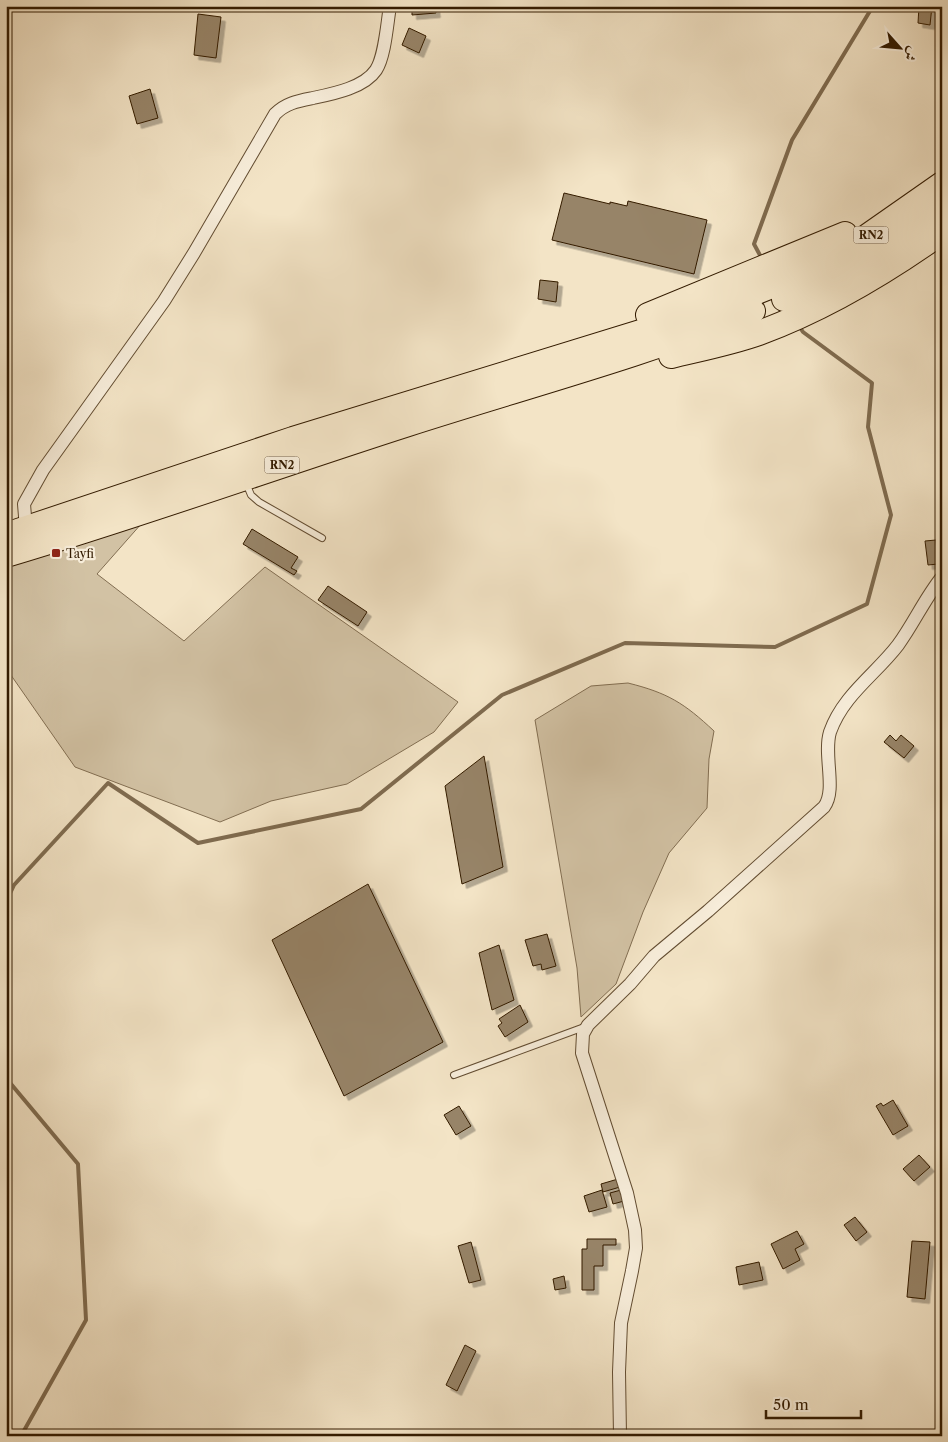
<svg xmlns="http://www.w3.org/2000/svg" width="948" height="1442" viewBox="0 0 948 1442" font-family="'Libre Caslon Text',Amiri,serif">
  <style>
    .green { fill: #d2c2a4; stroke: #826e52 }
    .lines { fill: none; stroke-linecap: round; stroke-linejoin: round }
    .stream { stroke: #7f6b4f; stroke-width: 4 }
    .building { fill: #978467; stroke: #331b00; filter: url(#shadow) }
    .lane-casing { stroke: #634d32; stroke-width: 8 }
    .street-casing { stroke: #634d32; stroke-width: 14 }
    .highway-casing { stroke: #331b00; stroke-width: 26 }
    .lane { stroke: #f7edda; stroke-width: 6 }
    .street { stroke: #f7edda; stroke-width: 12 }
    .highway { stroke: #f3e4c6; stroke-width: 24 }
    .poi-dot { fill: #8f2418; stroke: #f7edda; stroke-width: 2 }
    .labels { text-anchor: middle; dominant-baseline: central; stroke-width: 4.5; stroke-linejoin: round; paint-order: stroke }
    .shield { fill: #f7edda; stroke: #6e5a41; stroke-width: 1 }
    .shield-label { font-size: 11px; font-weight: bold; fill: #331b00 }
    .poi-label { font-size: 12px; fill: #331b00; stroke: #f7edda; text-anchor: start }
  </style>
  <defs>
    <filter id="shadow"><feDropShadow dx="4.5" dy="4.5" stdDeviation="0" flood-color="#0004"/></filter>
  </defs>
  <rect width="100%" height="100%" fill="#f3e4c6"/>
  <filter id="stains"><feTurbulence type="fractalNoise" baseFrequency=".004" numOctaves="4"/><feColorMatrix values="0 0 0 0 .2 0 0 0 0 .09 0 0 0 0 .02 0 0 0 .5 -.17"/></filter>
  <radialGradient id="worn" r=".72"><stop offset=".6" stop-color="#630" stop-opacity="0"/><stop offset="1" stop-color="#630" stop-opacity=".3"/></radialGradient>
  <g class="green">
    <polygon points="142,523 97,574 184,641 265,567 458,702 434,732 347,784 271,801 220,822 75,767 6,668 6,566"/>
    <path d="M628 683C668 693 684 703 714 731L709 759 707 808 669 853 643 912 616 984 581 1017 577 968 535 720 591 686Z"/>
  </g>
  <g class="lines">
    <g class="stream">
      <polyline points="762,259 754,244 792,140 873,6"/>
      <polyline points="6,902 14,885 108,783 198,843 361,809 502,695 625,643 775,647 867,604 891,515 868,427 872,383 803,332 799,326"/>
      <polyline points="6,1078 78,1164 86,1320 21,1436"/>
    </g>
  </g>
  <g class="building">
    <polygon points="412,6 435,6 436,13 412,15"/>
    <polygon points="919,6 932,6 930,25 918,23"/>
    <polygon points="198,14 221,17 216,58 194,55"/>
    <polygon points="409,28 426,36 419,53 402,45"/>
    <polygon points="150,89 158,118 137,124 129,96"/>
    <polygon points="564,193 610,204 610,202 627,206 628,201 707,220 694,274 552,240"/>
    <polygon points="540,280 558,282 556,302 538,299"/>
    <polygon points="252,529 298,557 291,568 297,571 294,575 243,544"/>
    <polygon points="936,540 938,564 928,565 925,541"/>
    <polygon points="328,586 367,612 358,626 318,600"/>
    <polygon points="890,735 896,741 901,735 914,746 904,758 884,742"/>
    <polygon points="484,756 503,867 462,884 445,786"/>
    <polygon points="368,884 443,1042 344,1096 272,940"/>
    <polygon points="547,934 556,966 542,970 541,964 533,966 525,940"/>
    <polygon points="499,945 514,1000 492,1010 479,953"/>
    <polygon points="520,1005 528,1022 505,1037 498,1026 502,1023 499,1019"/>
    <polygon points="893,1100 908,1126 893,1135 876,1106 881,1103 883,1106"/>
    <polygon points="459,1106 471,1126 456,1135 444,1115"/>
    <polygon points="919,1155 930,1167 914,1181 903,1169"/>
    <polygon points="618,1179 620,1187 603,1192 601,1184"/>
    <polygon points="602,1190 607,1207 589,1212 584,1196"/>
    <polygon points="621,1190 624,1201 613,1204 610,1193"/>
    <polygon points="855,1217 867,1232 856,1241 844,1225"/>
    <polygon points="797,1231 804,1244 795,1249 800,1260 783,1269 771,1244"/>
    <polygon points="587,1239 616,1239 616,1245 603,1245 603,1266 594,1266 594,1290 582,1290 582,1249 587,1249"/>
    <polygon points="912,1241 930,1242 925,1299 907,1297"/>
    <polygon points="471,1242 481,1280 469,1283 458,1246"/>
    <polygon points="759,1262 763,1280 739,1285 736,1267"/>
    <polygon points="564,1276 566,1288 555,1290 553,1279"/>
    <polygon points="465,1345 476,1351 457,1391 446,1385"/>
  </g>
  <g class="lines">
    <g class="lane-casing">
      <g id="lane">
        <polyline points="246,483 251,495 259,502 322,538"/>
        <polyline points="454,1075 587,1026"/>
      </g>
    </g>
    <g class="street-casing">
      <g id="street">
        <path d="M26 529 24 504 43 470 164 301 194 253 275 114C286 103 298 101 313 98 332 94 364 88 376 70 385 56 387 24 390 6"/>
        <path d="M620 1436 619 1372 621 1323 632 1271 636 1248 635 1230 627 1193 582 1053 583 1034 588 1025 630 984 654 956 708 911 824 807C837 790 823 755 830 732 843 695 876 674 898 645 914 623 925 598 942 577"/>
      </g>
    </g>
    <g class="highway-casing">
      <g id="highway">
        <path d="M784 299C846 274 888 247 942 208"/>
        <polyline points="648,315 845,234"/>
        <path d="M671 356C700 349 731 343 759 333 824 309 886 272 942 232"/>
        <polyline points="6,535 293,439 657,327 737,300 794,277 849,249 942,184"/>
        <path d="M6 555C141 515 274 467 408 424 523 387 640 356 753 311"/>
      </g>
    </g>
    <use href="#lane" class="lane"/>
    <use href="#street" class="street"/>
    <use href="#highway" class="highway"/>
  </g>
  <rect class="poi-dot" x="51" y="548" width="10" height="10" rx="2.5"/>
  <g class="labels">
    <g class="shield">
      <rect x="853.5" y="226.5" width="35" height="17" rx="4"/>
      <rect x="264.5" y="456.5" width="35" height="17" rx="4"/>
    </g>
    <g class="shield-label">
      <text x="871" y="235">RN2</text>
      <text x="282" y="465">RN2</text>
    </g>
    <g class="poi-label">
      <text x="66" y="553">Tayfi</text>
    </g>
  </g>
  <rect width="948" height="1442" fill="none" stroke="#f3e4c6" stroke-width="25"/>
  <rect x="8" y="8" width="933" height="1427" fill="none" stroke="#331b00" stroke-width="2.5"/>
  <rect x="12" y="12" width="923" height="1417" fill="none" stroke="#331b00"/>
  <g transform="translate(900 48) rotate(117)" stroke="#f7edda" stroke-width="4" paint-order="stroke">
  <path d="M0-4L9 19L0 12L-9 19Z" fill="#331b00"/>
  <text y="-8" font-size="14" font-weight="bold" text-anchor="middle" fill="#331b00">ش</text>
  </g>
  <path d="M766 1410v8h95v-8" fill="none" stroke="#331b00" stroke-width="2.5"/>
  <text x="773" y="1410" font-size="15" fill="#331b00" stroke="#f7edda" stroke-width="4" paint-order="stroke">50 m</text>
  <rect width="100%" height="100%" filter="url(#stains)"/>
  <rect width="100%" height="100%" fill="url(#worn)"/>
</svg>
